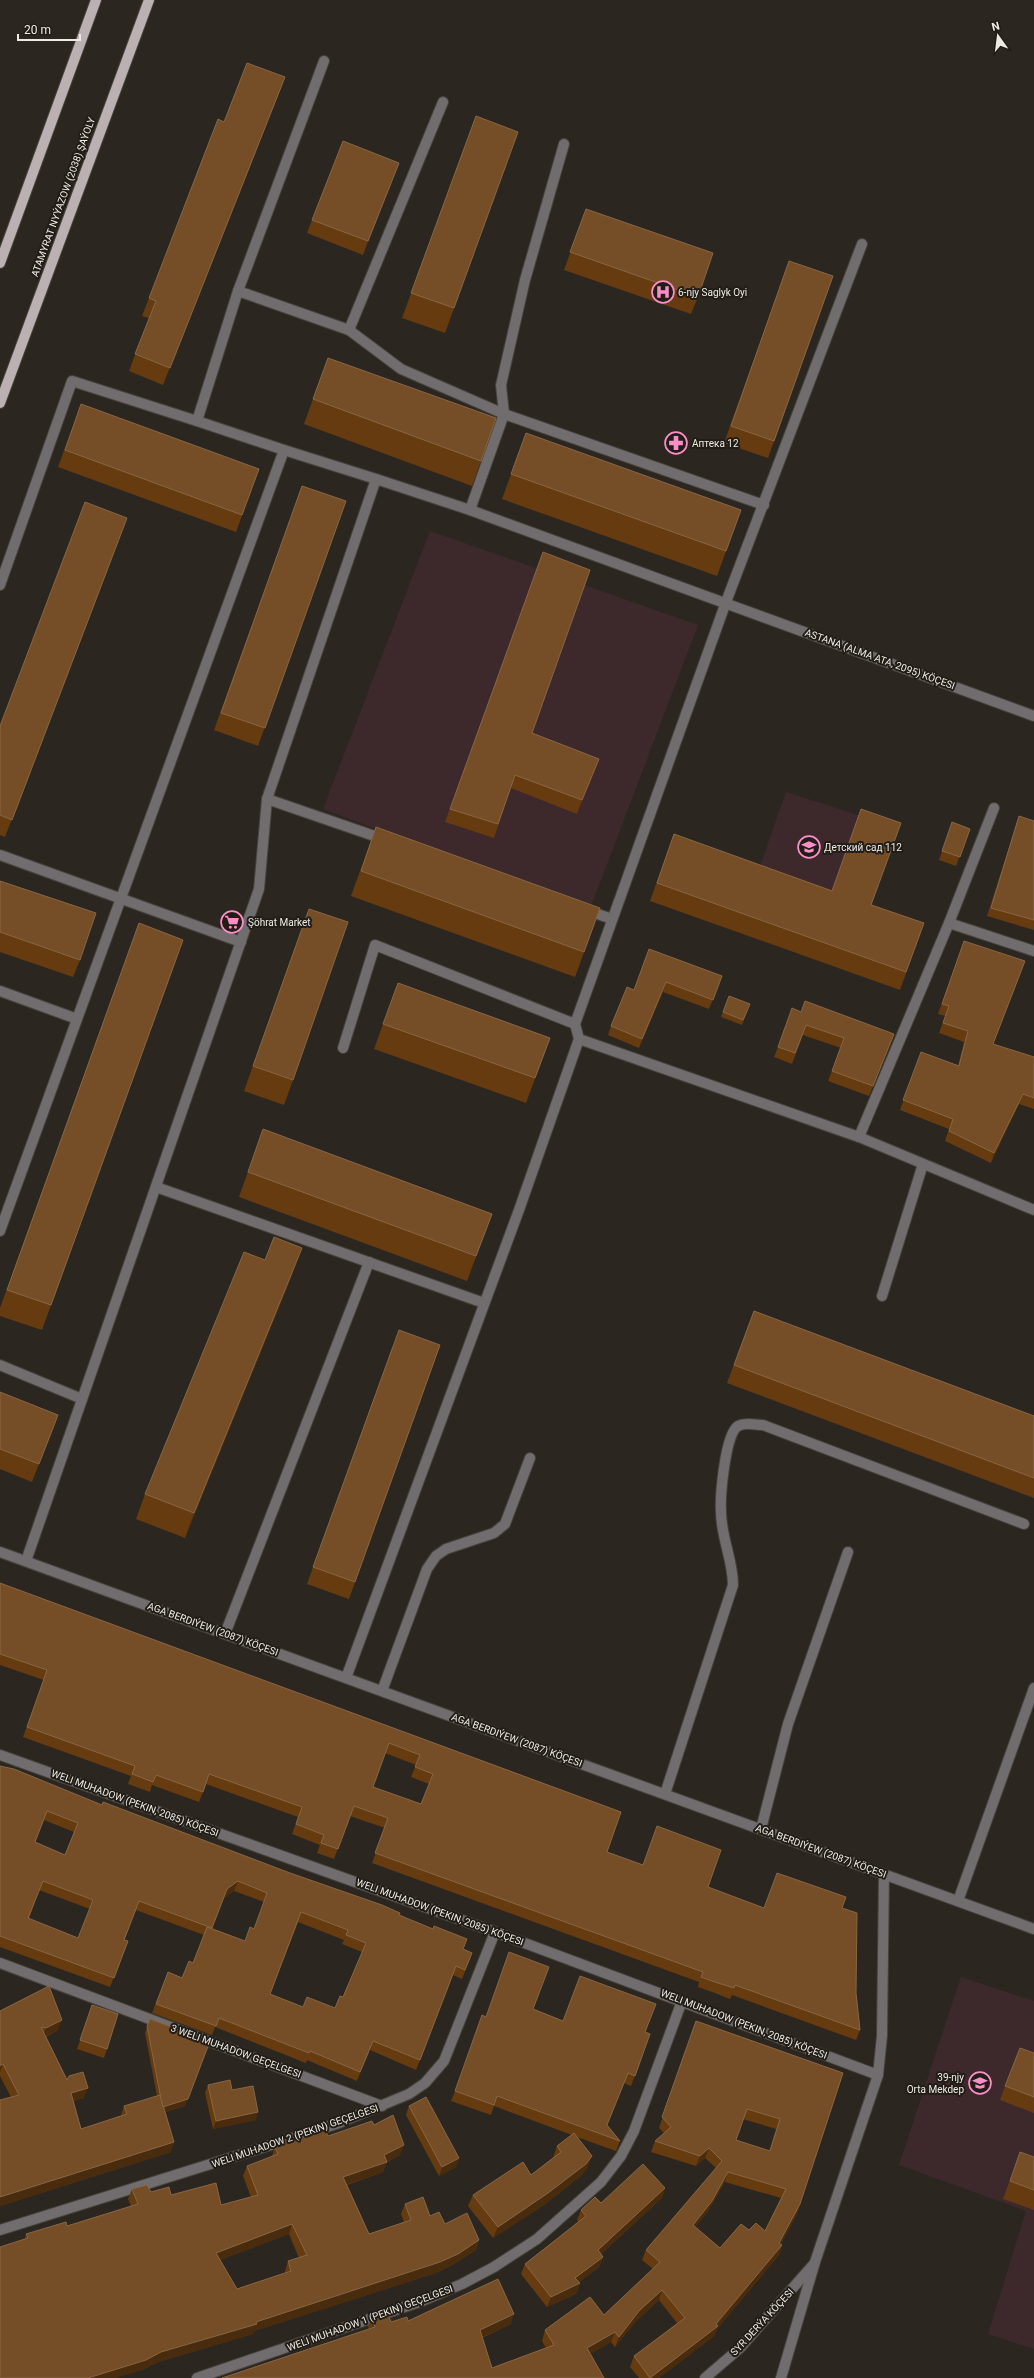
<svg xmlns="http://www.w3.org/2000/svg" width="1034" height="2378" viewBox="0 0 1034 2378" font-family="Roboto,sans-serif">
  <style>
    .education { fill: #3d292c }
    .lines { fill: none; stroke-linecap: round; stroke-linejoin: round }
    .minor-casing { stroke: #46423c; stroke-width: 12 }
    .major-casing { stroke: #46423c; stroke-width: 12 }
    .minor { stroke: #716c6d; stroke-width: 10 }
    .major { stroke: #bbb1b3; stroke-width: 10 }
    .wall { fill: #673b10; fill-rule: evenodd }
    .shaded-wall { fill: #492b0d }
    .building { fill: #754e27; stroke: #886645; fill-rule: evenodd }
    .labels { text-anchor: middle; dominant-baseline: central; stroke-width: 4; stroke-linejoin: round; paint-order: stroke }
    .street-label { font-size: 10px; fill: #edeae6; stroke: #221d17 }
    .poi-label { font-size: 10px; fill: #edeae6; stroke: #221d17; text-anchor: start }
  </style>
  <rect width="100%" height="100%" fill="#2b2720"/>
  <g class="education">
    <polygon points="430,531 698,625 590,909 323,809"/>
    <polygon points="786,792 864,817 827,905 756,878"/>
    <polygon points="961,1977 1034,2001 1034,2349 988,2334 1026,2211 899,2165"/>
  </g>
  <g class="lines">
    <g class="minor-casing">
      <g id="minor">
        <polyline points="443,102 349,330 401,369 504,414 764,505"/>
        <polyline points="238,291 349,330"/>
        <polyline points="284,450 197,421 238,291 324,61"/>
        <polyline points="470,510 504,414 501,385 525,280 564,144"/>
        <polyline points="0,585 72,381 197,421"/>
        <polyline points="267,799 386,840"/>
        <polyline points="0,855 241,942"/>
        <polyline points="586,910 612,919"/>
        <polyline points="949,923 1034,951"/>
        <polyline points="0,991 77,1019"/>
        <polyline points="579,1039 859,1137 1034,1210"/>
        <polyline points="343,1048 375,945 575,1024"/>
        <polyline points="859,1137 949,923 994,808"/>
        <polyline points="156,1187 484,1303"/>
        <polyline points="0,1231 284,450 376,479"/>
        <polyline points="882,1296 923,1164"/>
        <polyline points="0,1365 82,1399"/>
        <polyline points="0,1552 1034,1929"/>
        <polyline points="26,1561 259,889 267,799 376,479 470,510 1034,716"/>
        <polyline points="225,1634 369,1262"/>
        <polyline points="346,1678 519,1210 579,1039 575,1024 726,602 862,244"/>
        <polyline points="382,1691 427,1569 436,1556 446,1549 494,1533 505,1524 530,1458"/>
        <polyline points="0,1755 495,1932 878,2075"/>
        <path d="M665 1794 733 1585C733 1560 721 1537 721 1512 720 1497 725 1434 738 1426 746 1422 755 1425 763 1425L1024 1524"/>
        <polyline points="761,1829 788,1724 848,1552"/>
        <polyline points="958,1901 1034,1688"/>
        <polyline points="0,1963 382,2106"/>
        <polyline points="0,2230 290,2139 339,2123 409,2094 425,2083 444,2061 495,1932"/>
        <polyline points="197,2378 422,2301 462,2284 494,2267 537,2239 601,2182 621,2156 634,2131 682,2001"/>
        <polyline points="705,2378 740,2348 813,2265"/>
        <polyline points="781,2378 815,2262 878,2075 882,2036 884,1874"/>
      </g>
    </g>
    <g class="major-casing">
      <g id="major">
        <polyline points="0,263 96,0"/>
        <polyline points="0,403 149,0"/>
      </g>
    </g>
    <use href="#minor" class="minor"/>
    <use href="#major" class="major"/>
  </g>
  <g class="wall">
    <polygon points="285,77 163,385 129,371 149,318 142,316 149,298 224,122"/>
    <polygon points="476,116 518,132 445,333 402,318"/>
    <polygon points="399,163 363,255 307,233 312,220"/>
    <polygon points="586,209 698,297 691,314 564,270"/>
    <polygon points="789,261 833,276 768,458 724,443"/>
    <polygon points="328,358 481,461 472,486 304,424"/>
    <polygon points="81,404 259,469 236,532 58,467"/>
    <polygon points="526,433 741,510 717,576 502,499"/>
    <polygon points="302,486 346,501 258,746 214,730"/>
    <polygon points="127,518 5,837 0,835 0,726"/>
    <polygon points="543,552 532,733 599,759 594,772 577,814 511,788 494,838 445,822"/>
    <polygon points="1019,816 1034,821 1034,930 987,916"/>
    <polygon points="952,822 970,829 956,866 939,860"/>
    <polygon points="376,827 600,908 575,977 351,896"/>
    <polygon points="674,834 924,923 900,990 650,901"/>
    <polygon points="0,881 80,960 73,977 0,952"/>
    <polygon points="139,923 183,940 42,1330 0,1316 0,1308"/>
    <polygon points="300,933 293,1080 284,1105 244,1091"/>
    <polygon points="964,941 993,1044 1034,1057 1034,1109 1019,1104 991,1163 945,1141 949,1129 900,1110 921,1052 958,1066 964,1042 939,1033 945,1016 938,1014"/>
    <polygon points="649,949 722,976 709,1009 663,992 639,1048 608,1035 611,1026 634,990"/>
    <polygon points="398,983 550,1038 526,1103 374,1049"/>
    <polygon points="729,996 750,1004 742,1025 721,1017"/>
    <polygon points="801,1012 894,1034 869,1096 828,1081 841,1048 803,1035 792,1064 774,1057 778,1047"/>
    <polygon points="263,1129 492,1214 467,1281 239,1197"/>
    <polygon points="265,1260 293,1273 185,1538 136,1519 145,1494"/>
    <polygon points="754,1311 1034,1416 1034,1498 727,1383"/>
    <polygon points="440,1345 349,1599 307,1584 392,1348"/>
    <polygon points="0,1392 58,1415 32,1482 0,1469"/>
    <path d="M0 1583 621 1812 607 1852 764 1908H842L856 1993 860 2030 856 2040 732 1995 730 1999 715 1993 698 1987 699 1982 372 1863 385 1828 350 1816 334 1859 317 1853 320 1845 292 1834 298 1817 206 1784 199 1802 152 1785 150 1792 128 1784 131 1776 23 1737 44 1680 0 1665ZM385 1753 416 1765 411 1777 429 1784 421 1804 373 1787Z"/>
    <path d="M0 1766 102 1805 399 1915 463 1950 472 1953 462 1979 453 1975 416 2070 370 2050 357 2081 307 2060 306 2063 215 2027 212 2035 152 2013 168 1972 182 1978 193 1963 204 1935 136 1910 124 1940 128 1941 110 1987 0 1947ZM44 1820 74 1832 65 1855 35 1842ZM39 1890 90 1909 78 1938 29 1919ZM234 1891 264 1902 254 1929 245 1941 212 1928 224 1898ZM298 1922 344 1940 342 1944 362 1952 343 1997 335 2008 303 2007 270 1994Z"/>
    <polygon points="533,2009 563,2021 645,2032 650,2034 631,2086 624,2083 607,2125 620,2141 616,2151 577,2137 588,2167 582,2175 544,2205 493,2238 468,2206 473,2195 531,2175 553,2158 557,2146 572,2135 494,2106 491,2115 451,2101 486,2017"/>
    <polygon points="0,2011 58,2030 46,2037 67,2079 84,2098 73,2101 81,2129 121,2116 121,2115 124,2106 157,2096 145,2033 150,2019 185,2106 165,2112 171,2152 0,2206 0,2100 11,2097 0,2076"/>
    <polygon points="89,2014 107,2049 104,2058 77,2049"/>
    <path d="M696 2021 843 2073 800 2204 797 2214 781 2244 782 2245 779 2255 717 2329 714 2336 659 2378H639L630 2367 634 2356 677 2323 659 2300 636 2321 615 2347 611 2342 590 2354 604 2378H222L369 2329 368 2327 372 2317 391 2322 408 2321 511 2324 482 2338 492 2368 546 2348 542 2341 545 2330 604 2315 653 2269 642 2260 646 2250 716 2168 705 2158 696 2166 651 2152 655 2141 664 2133 659 2128ZM743 2119 776 2129 769 2151 736 2140ZM725 2182 781 2198 765 2231 749 2230 720 2248 695 2227 708 2211Z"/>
    <polygon points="1034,2053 1034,2113 1000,2100 1005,2086"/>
    <polygon points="208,2085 232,2090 256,2120 213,2129 205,2093"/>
    <polygon points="409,2106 459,2158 456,2167 439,2176 406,2115"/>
    <path d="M374 2125 400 2155 387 2162 383 2172 347 2185 369 2234 404 2222 401 2214 405 2204 445 2224 479 2240 476 2250 454 2264 436 2273 254 2331 253 2334 158 2362 142 2370 25 2239 26 2234 67 2226 131 2206 128 2199 132 2189 171 2195 221 2205 251 2197 243 2176 247 2166 272 2156 275 2147 328 2136ZM289 2234 299 2258 288 2261 285 2271V2273L237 2289 220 2260Z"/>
    <polygon points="1020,2152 1034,2157 1034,2210 1003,2199"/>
    <polygon points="665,2188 662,2198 601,2254 603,2257 599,2267 579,2282 580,2283 576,2294 547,2307 521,2274 525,2264 578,2222 577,2220 581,2210 601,2203"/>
  </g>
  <g class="shaded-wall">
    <polygon points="285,77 278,95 163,385 170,368"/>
    <polygon points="399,163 394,176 363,255 368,241"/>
    <polygon points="599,759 594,772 577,814 582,800"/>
    <polygon points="666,982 663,992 639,1048 642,1039"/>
    <polygon points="1023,1094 1019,1104 991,1163 994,1153"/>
    <polygon points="302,1248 293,1273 185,1538 194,1513"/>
    <polygon points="58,1415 52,1433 32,1482 39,1464"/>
    <polygon points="238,1881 234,1891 224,1898 227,1889"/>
    <polygon points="62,2020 58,2030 42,2038 46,2028"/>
    <polygon points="210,2041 185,2106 160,2113 162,2107"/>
    <polygon points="373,2041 370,2050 357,2081 360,2072"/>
    <polygon points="3,2064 0,2072 0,2066"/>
    <polygon points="88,2088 84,2098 67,2103 71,2093"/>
    <polygon points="258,2112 256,2120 213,2129 216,2121"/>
    <polygon points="174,2142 171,2152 0,2206 0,2197"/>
    <polygon points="404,2145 400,2155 386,2162 387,2162 383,2172 339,2187 343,2177"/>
    <polygon points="709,2148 705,2158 696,2166 700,2156"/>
    <polygon points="592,2156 588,2167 582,2175 544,2205 493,2238 498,2227"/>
    <polygon points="459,2158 456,2167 439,2176 442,2167"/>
    <polygon points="728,2172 725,2182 708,2211 689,2235 693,2225"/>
    <polygon points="665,2188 662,2198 594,2261 598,2250"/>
    <polygon points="800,2204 797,2214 776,2253 782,2245 779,2255 717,2329 714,2336 659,2378 650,2378 716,2324 779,2243"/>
    <polygon points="292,2224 289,2234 213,2263 216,2253"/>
    <polygon points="479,2240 476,2250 454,2264 436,2273 254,2331 253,2334 158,2362 142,2370 116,2378 88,2378 161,2352 256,2322"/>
    <polygon points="603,2257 599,2267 575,2285 580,2283 576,2294 547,2307 551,2297"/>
    <polygon points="662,2290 659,2300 636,2321 615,2347 619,2337 639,2311"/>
    <polygon points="514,2314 511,2324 476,2340 480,2330"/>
    <polygon points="615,2332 611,2342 583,2358 587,2348"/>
  </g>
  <g class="building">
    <polygon points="247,63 285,77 170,368 135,354 156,301 149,298 218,119 224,122"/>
    <polygon points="476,116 518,132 454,308 411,293"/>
    <polygon points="343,141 399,163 368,241 312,220"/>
    <polygon points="586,209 713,253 698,297 570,252"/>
    <polygon points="789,261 833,276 774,441 731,426"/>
    <polygon points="328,358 496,418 481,461 313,399"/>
    <polygon points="81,404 259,469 242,515 65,450"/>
    <polygon points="526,433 741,510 726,551 511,474"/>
    <polygon points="302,486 346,501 265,728 221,713"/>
    <polygon points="85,502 127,518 12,820 0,815 0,726"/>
    <polygon points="543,552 590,570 532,733 599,759 582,800 515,775 498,824 450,809"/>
    <polygon points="861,809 901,823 871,905 924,923 906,972 657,883 674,834 832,891"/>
    <polygon points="1019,816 1034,821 1034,920 991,908"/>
    <polygon points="952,822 970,829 960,857 942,851"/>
    <polygon points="376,827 600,908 584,952 361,871"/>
    <polygon points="0,881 96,913 80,960 0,932"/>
    <polygon points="309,909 348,922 293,1080 253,1066"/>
    <polygon points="139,923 183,940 51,1305 7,1290"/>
    <polygon points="964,941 1025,961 993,1044 1034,1057 1034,1098 1023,1094 994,1153 949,1131 953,1119 903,1100 921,1052 959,1066 968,1031 943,1023 949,1006 942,1004"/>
    <polygon points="649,949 722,976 713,1000 666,982 642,1039 611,1026 627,987 634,990"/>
    <polygon points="398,983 550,1038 535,1078 383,1024"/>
    <polygon points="729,996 750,1004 743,1020 723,1012"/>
    <polygon points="805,1001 894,1034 873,1086 832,1071 844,1038 806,1025 795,1053 778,1047 792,1008 801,1012"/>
    <polygon points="263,1129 492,1214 476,1256 248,1172"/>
    <polygon points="274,1237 302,1248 194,1513 145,1494 244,1252 265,1260"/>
    <polygon points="754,1311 1034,1416 1034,1478 734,1365"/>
    <polygon points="399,1330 440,1345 355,1582 313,1567"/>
    <polygon points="0,1392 58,1415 39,1464 0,1449"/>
    <path d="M0 1583 621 1812 607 1852 643 1865 657 1826 721 1850 708 1887 764 1908 777 1873 846 1897 842 1908 857 1913 856 1993 860 2030 735 1985 734 1988 718 1983 701 1977 703 1972 375 1853 388 1818 354 1806 338 1849 321 1843 324 1835 296 1824 302 1807 209 1774 203 1792 156 1775 153 1782 132 1774 135 1766 27 1727 47 1670 0 1654ZM389 1743 420 1755 415 1767 433 1774 421 1804 373 1787Z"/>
    <path d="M0 1766 14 1769 102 1805 103 1802 290 1873 382 1905 400 1913 399 1915 433 1929 434 1926 467 1939 463 1949 472 1953 465 1970 456 1966 420 2060 373 2041 360 2072 310 2051 309 2053 219 2018 216 2026 156 2004 168 1972 182 1978 189 1961 193 1963 207 1927 245 1941 250 1927 254 1929 267 1893 238 1881 227 1889 212 1928 139 1901 124 1940 128 1941 114 1978 0 1936ZM47 1811 78 1823 65 1855 35 1842ZM43 1881 93 1900 78 1938 28 1918ZM301 1912 348 1930 346 1935 366 1943 343 1997 340 1996 335 2008 307 1997 303 2007 270 1994Z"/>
    <polygon points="509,1952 549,1967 533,2009 563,2021 580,1976 656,2004 645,2032 650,2034 635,2076 628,2073 607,2125 620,2141 497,2096 494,2105 455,2091 482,2015 486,2017"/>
    <polygon points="49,1986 62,2020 46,2028 41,2027 67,2080 69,2076 83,2072 88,2088 71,2093 81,2129 127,2114 124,2106 160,2095 174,2142 0,2197 0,2100 19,2095 3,2064 0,2066 0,2011"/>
    <polygon points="92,2005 118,2014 107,2049 80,2040"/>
    <polygon points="150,2019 210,2041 188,2099 163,2107 161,2099 147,2026"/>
    <path d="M696 2021 843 2073 800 2204 779 2243 782 2245 716 2324 718 2326 650 2378 634 2356 685 2318 662 2290 639 2311 619 2337 615 2332 587 2348 604 2378H222L375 2327 372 2317 387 2312 391 2322 407 2317 408 2321 498 2279 514 2314 480 2330 492 2368 554 2345 545 2330 590 2297 604 2315 660 2262 646 2250 722 2161 709 2148 700 2156 655 2141 671 2127 662 2117ZM747 2109 780 2119 770 2151 736 2140ZM728 2172 786 2189 765 2231 756 2223 749 2230 741 2224 720 2248 693 2225 712 2201Z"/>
    <polygon points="1020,2048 1034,2053 1034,2097 1005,2086"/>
    <polygon points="230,2080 232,2090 253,2086 258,2112 216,2121 208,2085"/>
    <polygon points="426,2097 459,2158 442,2167 409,2106"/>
    <path d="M393 2115 404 2145 384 2155 387 2162 343 2177 369 2234 411 2220 405 2204 423 2197 430 2216 439 2212 445 2224 467 2213 479 2240 458 2254 440 2262 256 2322 257 2324 161 2352 146 2360 88 2378H0V2247L28 2238 26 2234 66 2222 67 2226 138 2204 132 2189 147 2185 151 2192 169 2187 171 2195 216 2183 221 2205 258 2195 247 2166 278 2154 275 2147 325 2129 328 2136 372 2121 374 2125ZM292 2224 307 2255 288 2261 291 2271 237 2289 216 2253Z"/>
    <polygon points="574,2133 592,2156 586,2164 548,2193 498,2227 473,2195 523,2162 531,2175 561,2152 557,2146"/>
    <polygon points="1020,2152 1034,2157 1034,2190 1010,2181"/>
    <polygon points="643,2164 665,2188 598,2250 603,2257 575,2278 580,2283 551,2297 525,2264 586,2216 581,2210 595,2197 601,2203"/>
  </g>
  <defs>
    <g id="hospital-ring" transform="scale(1.15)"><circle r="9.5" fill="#221d17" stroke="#fa8fc7" stroke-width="1.5"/><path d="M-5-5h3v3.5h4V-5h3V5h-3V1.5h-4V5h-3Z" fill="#fa8fc7"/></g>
    <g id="pharmacy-ring" transform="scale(1.15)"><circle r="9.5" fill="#221d17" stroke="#fa8fc7" stroke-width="1.5"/><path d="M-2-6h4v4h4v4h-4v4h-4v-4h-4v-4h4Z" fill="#fa8fc7"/></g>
    <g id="school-ring" transform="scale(1.15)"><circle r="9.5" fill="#221d17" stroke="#fa8fc7" stroke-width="1.5"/><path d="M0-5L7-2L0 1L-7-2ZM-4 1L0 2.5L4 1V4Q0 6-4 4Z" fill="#fa8fc7"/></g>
    <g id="supermarket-ring" transform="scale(1.15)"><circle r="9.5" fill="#221d17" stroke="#fa8fc7" stroke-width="1.5"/><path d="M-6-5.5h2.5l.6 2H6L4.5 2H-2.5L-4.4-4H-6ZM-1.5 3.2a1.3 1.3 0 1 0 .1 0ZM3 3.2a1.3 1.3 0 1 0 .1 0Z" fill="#fa8fc7"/></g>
  </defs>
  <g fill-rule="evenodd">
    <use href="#hospital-ring" x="663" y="292"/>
    <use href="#pharmacy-ring" x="676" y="443"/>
    <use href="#school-ring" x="809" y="847"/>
    <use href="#supermarket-ring" x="232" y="922"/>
    <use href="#school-ring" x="980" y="2083"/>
  </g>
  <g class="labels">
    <g class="street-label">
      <text transform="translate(63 197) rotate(-70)">ATAMYRAT NYÝAZOW (2038) ŞAÝOLY</text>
      <text transform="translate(880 659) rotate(20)">ASTANA (ALMA ATA, 2095) KÖÇESI</text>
      <text transform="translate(213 1629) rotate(20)">AGA BERDIÝEW (2087) KÖÇESI</text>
      <text transform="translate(517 1740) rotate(20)">AGA BERDIÝEW (2087) KÖÇESI</text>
      <text transform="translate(135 1803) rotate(20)">WELI MUHADOW (PEKIN, 2085) KÖÇESI</text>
      <text transform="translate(821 1851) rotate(20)">AGA BERDIÝEW (2087) KÖÇESI</text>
      <text transform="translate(440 1912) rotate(20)">WELI MUHADOW (PEKIN, 2085) KÖÇESI</text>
      <text transform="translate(744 2024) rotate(21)">WELI MUHADOW (PEKIN, 2085) KÖÇESI</text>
      <text transform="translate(236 2051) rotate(20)">3 WELI MUHADOW GEÇELGESI</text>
      <text transform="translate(295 2136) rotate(-19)">WELI MUHADOW 2 (PEKIN) GEÇELGESI</text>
      <text transform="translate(370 2318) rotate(-20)">WELI MUHADOW 1 (PEKIN) GEÇELGESI</text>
      <text transform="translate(762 2322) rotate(-47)">SYR DERÝA KÖÇESI</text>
    </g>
    <g class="poi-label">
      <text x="678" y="292">6-njy Saglyk Oyi</text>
      <text x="692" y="443">Аптека 12</text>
      <text x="824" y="847">Детский сад 112</text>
      <text x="248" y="922">Şöhrat Market</text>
      <text x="964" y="2077" text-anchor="end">39-njy<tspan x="964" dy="12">Orta Mekdep</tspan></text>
    </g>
  </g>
  <g transform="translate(998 36) rotate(346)" stroke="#221d17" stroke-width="3" paint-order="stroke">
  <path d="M0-3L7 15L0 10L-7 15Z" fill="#edeae6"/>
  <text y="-6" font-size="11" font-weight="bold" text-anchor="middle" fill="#edeae6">N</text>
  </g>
  <path d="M18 34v6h62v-6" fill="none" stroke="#edeae6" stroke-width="2"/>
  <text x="24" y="34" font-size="12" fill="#edeae6" stroke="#221d17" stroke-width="3" paint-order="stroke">20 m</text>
</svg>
